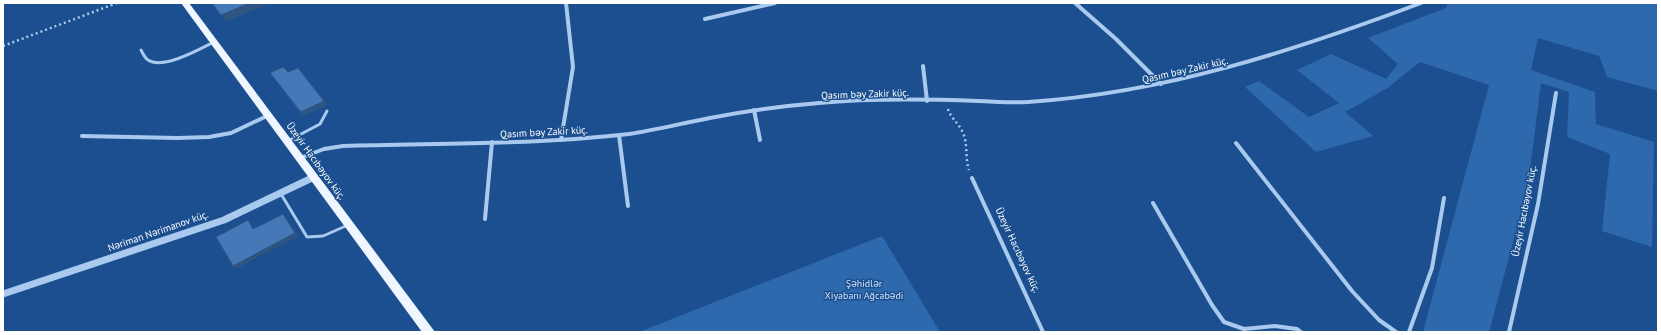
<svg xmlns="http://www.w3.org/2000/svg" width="1661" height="335" viewBox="0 0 1661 335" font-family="'PT Sans',sans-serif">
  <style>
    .green { fill: #2e69ad }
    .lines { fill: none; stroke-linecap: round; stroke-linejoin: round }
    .path { stroke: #a9c9ee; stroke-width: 2.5; stroke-dasharray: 2 3; stroke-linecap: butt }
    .service { stroke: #a9c9ee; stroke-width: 3 }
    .minor { stroke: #a9c9ee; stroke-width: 4 }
    .tertiary { stroke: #a9c9ee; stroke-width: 7 }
    .primary { fill: #f0f6ff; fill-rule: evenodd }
    .wall { fill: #3a679d }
    .shaded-wall { fill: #305480 }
    .building { fill: #4478b7; stroke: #305480 }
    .labels { text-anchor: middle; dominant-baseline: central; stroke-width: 3; stroke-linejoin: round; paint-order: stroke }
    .street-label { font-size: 10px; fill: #fff; stroke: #1b4f8f }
    .park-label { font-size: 10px; fill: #cfe3fa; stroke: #1b4f8f }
  </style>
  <rect width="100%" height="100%" fill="#1b4f8f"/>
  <g class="green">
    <polygon points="1448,3 1658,3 1658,91 1607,77 1599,56 1538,38 1531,70 1595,92 1596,124 1654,142 1652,247 1602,231 1610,154 1567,137 1569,92 1541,83 1528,186 1489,332 1423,332 1489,85 1420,62 1386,89 1345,112 1373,136 1316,152 1245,87 1259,81 1309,117 1339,103 1297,70 1331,54 1386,79 1398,64 1368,38 1446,8"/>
    <polygon points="882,236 940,332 639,332"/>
  </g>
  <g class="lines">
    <g class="path">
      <polyline points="3,46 117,3"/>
      <path d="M948 109C951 119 959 123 963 133 968 144 965 158 969 170"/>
    </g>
    <g class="service">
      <path d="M141 50C143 54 145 58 148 60 163 70 200 49 214 42"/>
      <polyline points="288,141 320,124 327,111"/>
      <polyline points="281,194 307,237 323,236 348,225"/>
    </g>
    <g class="minor">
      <polyline points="1075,3 1116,39 1161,84"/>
      <polyline points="705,19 775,3"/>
      <polyline points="923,66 927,101"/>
      <polyline points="754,110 760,140"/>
      <polyline points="619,135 628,206"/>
      <polyline points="82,136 178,138 209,137 231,133 269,115"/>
      <polyline points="561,140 573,67 566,3"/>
      <polyline points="1236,143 1352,291 1379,320 1396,332"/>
      <path d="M300 158 324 149 343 146C438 143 534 145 629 134 656 130 683 123 710 118 746 111 782 106 819 103 872 98 925 99 978 101 995 102 1011 103 1028 102 1165 93 1293 51 1421 3"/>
      <polyline points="972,178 1043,332"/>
      <polyline points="1153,203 1212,305 1224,322 1244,329 1275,326 1297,329 1301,332"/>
      <polyline points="485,219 492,142"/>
      <polyline points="1409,332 1432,268 1444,198"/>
      <polyline points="1509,332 1538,204 1556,93"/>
    </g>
    <polyline class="tertiary" points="3,294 224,220 314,177"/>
    <polygon class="primary" points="181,3 189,3 435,332 422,332"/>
  </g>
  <g class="wall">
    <polygon points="211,3 270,3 226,21"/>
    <polygon points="288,72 324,101 326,105 303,116 270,73"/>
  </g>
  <g class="shaded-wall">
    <polygon points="250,3 270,3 226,21 221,15"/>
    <polygon points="324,101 326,105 303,116 301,112"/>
    <polygon points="283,214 298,236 236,269 233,266"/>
  </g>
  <g class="building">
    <polygon points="212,3 250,3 221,15"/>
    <polygon points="283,67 288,72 298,68 324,101 301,112 270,73"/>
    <polygon points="283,214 295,233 233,266 216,237 248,220 253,229"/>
  </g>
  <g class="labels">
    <g class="street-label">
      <text transform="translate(1185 70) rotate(-13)">Qasım bəy Zakir küç.</text>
      <text transform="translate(865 94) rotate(-2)">Qasım bəy Zakir küç.</text>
      <text transform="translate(544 132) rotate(-3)">Qasım bəy Zakir küç.</text>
      <text transform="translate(316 161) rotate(54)">Üzeyir Hacıbəyov küç.</text>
      <text transform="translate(1524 211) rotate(-79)">Üzeyir Hacıbəyov küç.</text>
      <text transform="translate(158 231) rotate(-19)">Nəriman Nərimanov küç.</text>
      <text transform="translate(1018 250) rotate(65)">Üzeyir Hacıbəyov küç.</text>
    </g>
    <g class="park-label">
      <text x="864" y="283">Şəhidlər<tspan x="864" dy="12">Xiyabanı Ağcabədi</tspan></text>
    </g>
  </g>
  <rect width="1661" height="335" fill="none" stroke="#ffffff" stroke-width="8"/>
</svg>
